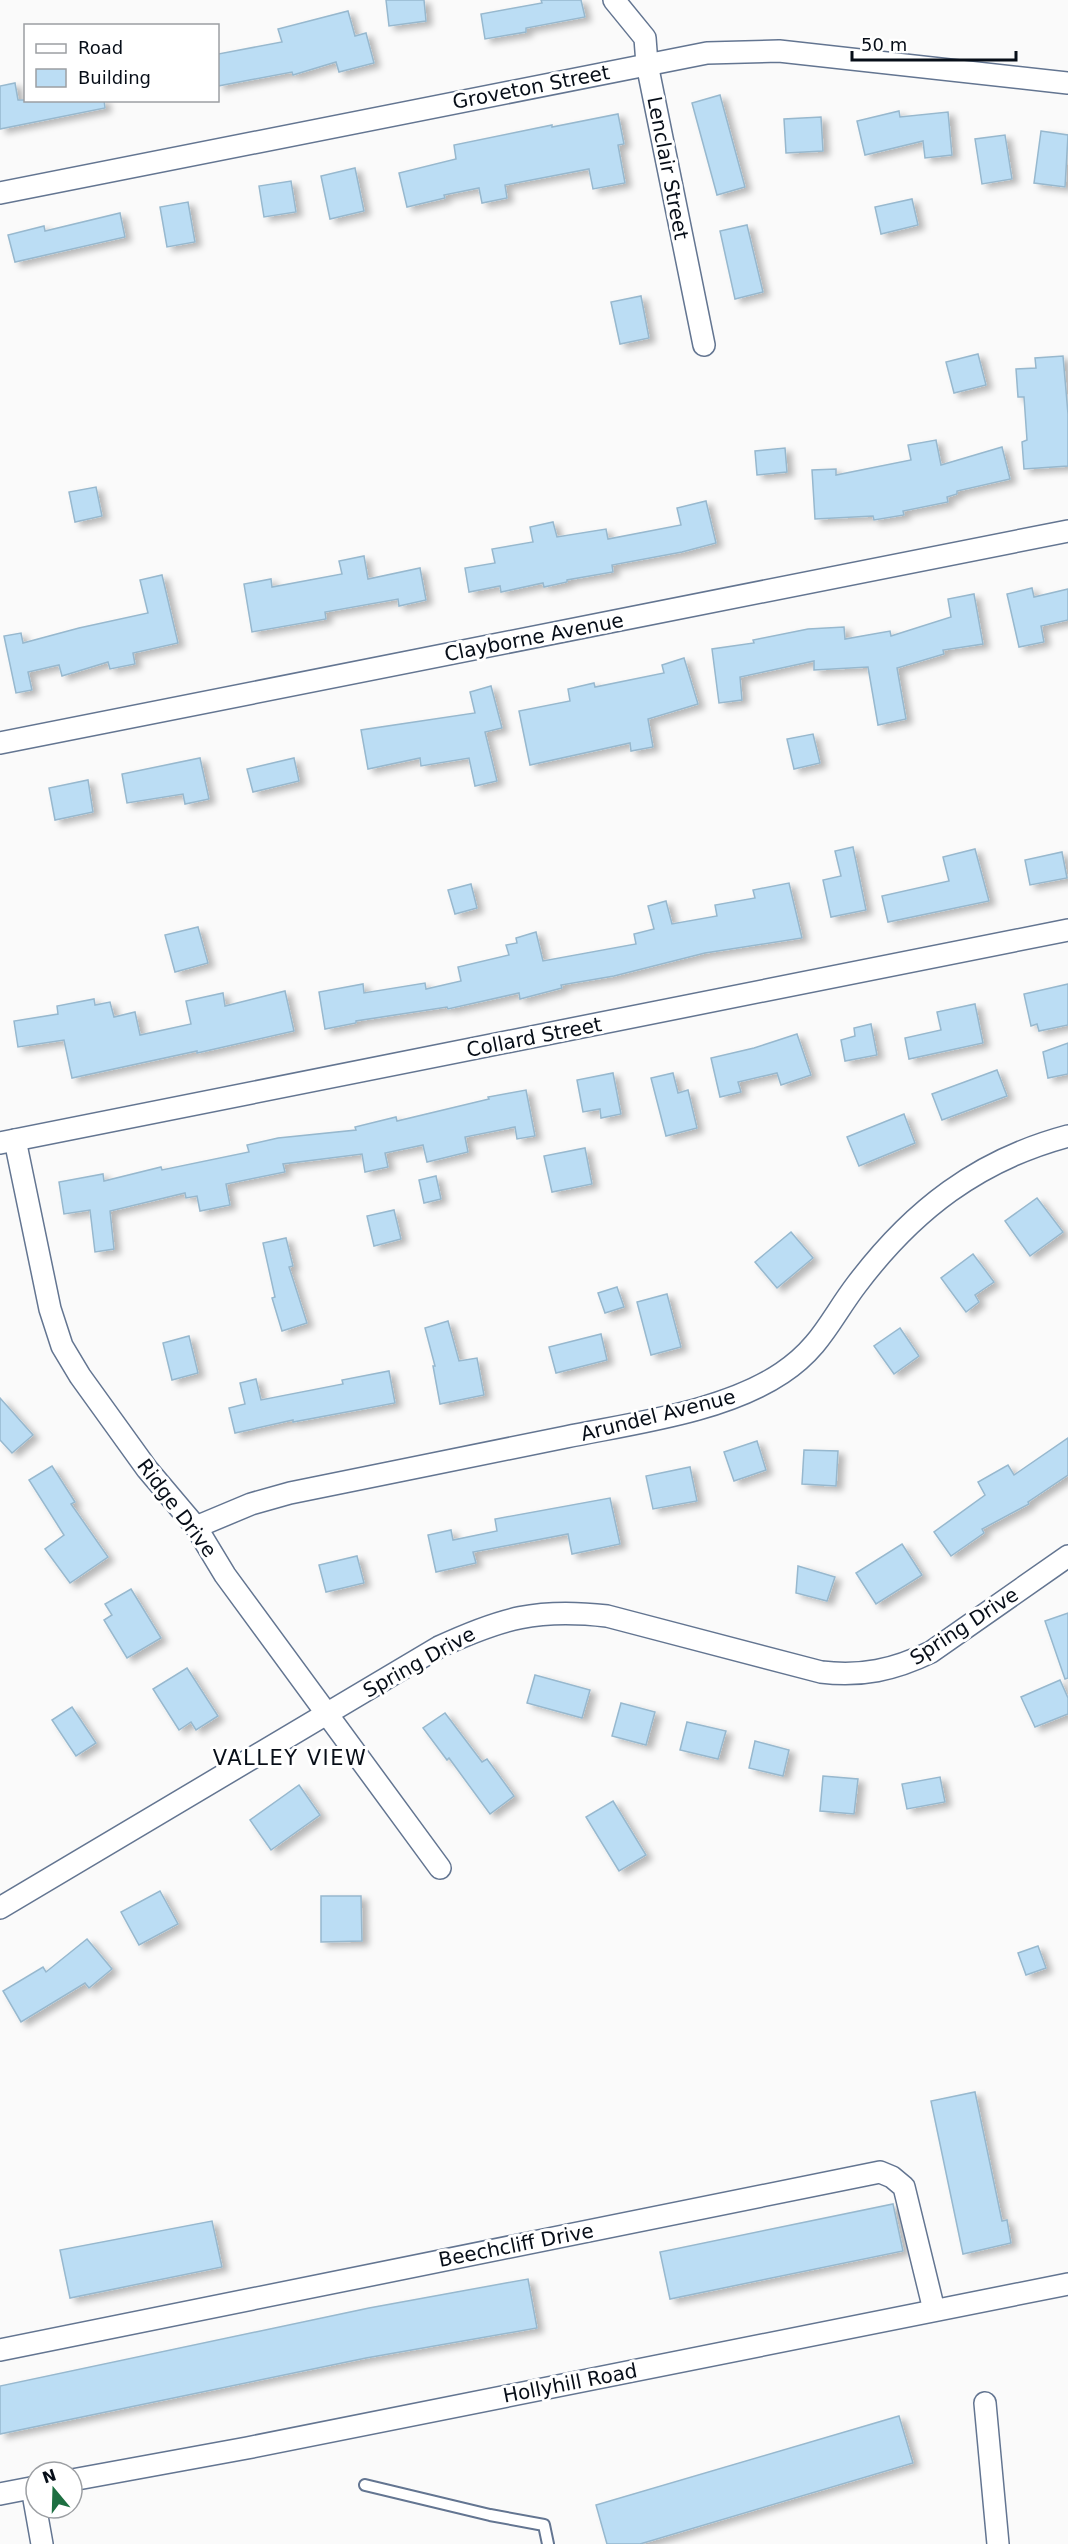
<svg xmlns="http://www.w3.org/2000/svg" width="1068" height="2544" viewBox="0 0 1068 2544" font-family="'DejaVu Sans',sans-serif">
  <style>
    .building { fill: #bbddf4; stroke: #97b8ce; stroke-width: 1.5; filter: url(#shadow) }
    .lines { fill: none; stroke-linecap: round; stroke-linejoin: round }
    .lane-casing { stroke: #637591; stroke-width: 14 }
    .street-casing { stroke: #637591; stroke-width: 24 }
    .lane { stroke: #fff; stroke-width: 10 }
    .street { stroke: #fff; stroke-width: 21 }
    .labels { text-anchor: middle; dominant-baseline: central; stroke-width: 6; stroke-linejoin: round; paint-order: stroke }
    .street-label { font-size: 20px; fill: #070e18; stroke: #fff }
    .neighbourhood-label { font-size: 21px; letter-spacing: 1.5px; fill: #070e18; stroke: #fff }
  </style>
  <defs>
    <filter id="shadow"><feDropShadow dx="6" dy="4" stdDeviation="3" flood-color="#0004"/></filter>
  </defs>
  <rect width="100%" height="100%" fill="#fafafa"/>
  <g class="building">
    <polygon points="386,0 424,0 426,21 389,26"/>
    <polygon points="541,0 581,0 585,17 526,28 526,32 485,39 481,14 542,3"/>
    <polygon points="348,11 355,36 366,33 374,63 339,72 336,62 293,75 292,72 218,86 218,54 282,42 278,29"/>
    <polygon points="15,83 18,100 104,100 105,108 0,129 0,86"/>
    <polygon points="720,95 745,187 717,195 692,103"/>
    <polygon points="899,111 900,117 948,112 952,155 925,158 923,141 865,155 857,121"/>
    <polygon points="618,114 624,144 618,145 625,183 593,189 589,169 505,185 507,198 482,203 479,188 444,195 445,198 407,207 399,173 456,159 454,145 552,125 552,127"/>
    <polygon points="821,117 823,151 786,153 784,119"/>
    <polygon points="1041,131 1068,135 1065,187 1034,183"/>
    <polygon points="1005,135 1012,179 982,184 975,139"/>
    <polygon points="355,168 364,211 330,219 321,176"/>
    <polygon points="291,181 296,212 264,217 259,186"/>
    <polygon points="912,199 918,225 881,234 875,207"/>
    <polygon points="188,202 195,242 167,247 160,207"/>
    <polygon points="120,213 125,237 15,262 8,235 44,226 45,231"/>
    <polygon points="747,225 763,292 735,299 720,231"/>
    <polygon points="641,296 649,338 620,344 611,302"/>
    <polygon points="978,354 986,385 954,393 946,362"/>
    <polygon points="1063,356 1068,414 1068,466 1024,469 1022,442 1027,440 1024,397 1018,397 1016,369 1036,368 1035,358"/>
    <polygon points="936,440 941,465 1002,447 1010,479 957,491 957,494 947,497 948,502 903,511 904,515 874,520 873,516 815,519 812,470 836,469 836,475 911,460 908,445"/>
    <polygon points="785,448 787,472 757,475 755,451"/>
    <polygon points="96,487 102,516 75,522 69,492"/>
    <polygon points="706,501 716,543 682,552 612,565 613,572 567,580 567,582 544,587 543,583 501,592 500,586 469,592 465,568 495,563 492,549 533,542 530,527 553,522 557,537 606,529 608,539 681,525 677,508"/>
    <polygon points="364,556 368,579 420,568 426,600 399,606 398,599 325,612 326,619 252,632 244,584 271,579 272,587 342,574 339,561"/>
    <polygon points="162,575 178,643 133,653 135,664 110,669 108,662 62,676 59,665 28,672 32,690 16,693 4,636 21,633 23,643 79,628 148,613 140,580"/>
    <polygon points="1032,588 1034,597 1068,589 1068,620 1041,626 1044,642 1019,647 1007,594"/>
    <polygon points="974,594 983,644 943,650 944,654 897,668 906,719 878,725 868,667 814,670 814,661 740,677 742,700 719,703 712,649 754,643 753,640 808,629 844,627 845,639 890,631 891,636 951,617 948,599"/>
    <polygon points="684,658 698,704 648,719 653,747 631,751 630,743 530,765 519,711 570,701 568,689 594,683 595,687 664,673 662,665"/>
    <polygon points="491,686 502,728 485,732 497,781 475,786 469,758 421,766 420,758 368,769 361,730 475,713 470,692"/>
    <polygon points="813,734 820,763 794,769 787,739"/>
    <polygon points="200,758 209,799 185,804 183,794 127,803 122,774"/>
    <polygon points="294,758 299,781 253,792 247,769"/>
    <polygon points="88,780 93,812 55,820 49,788"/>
    <polygon points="853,847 866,910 831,917 823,880 841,876 835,851"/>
    <polygon points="975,849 989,901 888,922 882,896 949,881 943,857"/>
    <polygon points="1062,852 1067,878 1030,885 1025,860"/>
    <polygon points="789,883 802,938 705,953 614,976 561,985 562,988 520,999 519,993 448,1009 447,1007 356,1021 356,1023 325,1029 319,992 363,984 364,993 425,983 426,989 461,981 458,967 509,955 506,945 517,943 516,938 536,932 543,961 636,944 634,934 654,929 648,906 666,901 672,924 717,916 715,905 755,898 753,890"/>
    <polygon points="471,884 477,908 455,914 448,890"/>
    <polygon points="198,927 208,963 175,972 165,935"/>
    <polygon points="1068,984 1068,1025 1039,1031 1037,1024 1031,1026 1024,994"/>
    <polygon points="285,991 294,1031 197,1053 197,1051 72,1078 64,1040 18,1047 14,1021 58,1014 57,1006 94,999 95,1005 110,1002 114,1017 135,1012 140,1035 191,1024 186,1001 223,993 225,1006"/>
    <polygon points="975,1004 983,1043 909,1059 905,1038 941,1030 937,1012"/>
    <polygon points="871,1024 877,1055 845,1061 841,1040 855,1036 854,1028"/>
    <polygon points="797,1034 811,1075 781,1085 777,1073 738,1082 741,1092 720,1097 711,1058 754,1048"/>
    <polygon points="1068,1043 1068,1074 1048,1078 1043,1052"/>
    <polygon points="997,1070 1007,1096 942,1120 932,1094"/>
    <polygon points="613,1073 621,1114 601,1118 600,1109 583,1112 577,1080"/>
    <polygon points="673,1073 678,1093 688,1090 697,1128 666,1136 651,1078"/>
    <polygon points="526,1090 535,1136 517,1139 515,1127 465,1137 468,1152 427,1162 423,1145 385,1153 388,1167 365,1172 362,1154 283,1164 285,1172 226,1184 230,1205 200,1211 197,1196 186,1198 185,1193 110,1211 114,1249 95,1252 90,1210 64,1214 59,1182 103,1174 104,1181 161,1167 162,1170 249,1152 247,1145 278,1138 356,1130 355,1127 396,1117 397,1121 489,1099 488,1097"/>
    <polygon points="904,1114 915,1143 859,1166 847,1137"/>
    <polygon points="585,1148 592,1184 552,1192 544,1156"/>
    <polygon points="436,1176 441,1199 424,1203 419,1180"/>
    <polygon points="1037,1198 1063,1232 1030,1256 1005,1221"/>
    <polygon points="394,1210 401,1239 374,1246 367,1216"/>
    <polygon points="791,1232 813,1258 777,1288 755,1262"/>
    <polygon points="286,1238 293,1266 289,1267 307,1323 282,1331 272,1298 275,1297 263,1243"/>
    <polygon points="973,1254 994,1282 975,1295 979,1302 966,1312 941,1278"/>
    <polygon points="617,1287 624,1307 605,1313 598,1293"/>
    <polygon points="667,1294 681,1347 651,1355 637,1302"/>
    <polygon points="448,1321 459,1361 477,1358 484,1395 440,1404 433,1366 435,1366 425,1328"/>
    <polygon points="900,1328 919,1356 894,1374 874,1346"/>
    <polygon points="601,1334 607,1360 556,1373 549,1347"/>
    <polygon points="189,1336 198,1373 172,1380 163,1343"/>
    <polygon points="389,1371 395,1403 293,1422 293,1420 235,1433 229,1408 245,1404 240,1383 256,1379 261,1400 343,1384 342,1380"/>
    <polygon points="0,1398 33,1435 12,1453 0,1440"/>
    <polygon points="1068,1438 1068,1475 1028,1502 1029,1504 982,1529 984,1533 951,1556 934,1532 985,1495 978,1482 1008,1465 1014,1475"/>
    <polygon points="757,1441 766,1470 734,1481 724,1452"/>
    <polygon points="804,1450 838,1451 836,1486 802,1484"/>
    <polygon points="52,1466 75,1502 71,1504 108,1557 70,1583 45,1549 64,1535 29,1480"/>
    <polygon points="690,1467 697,1501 653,1509 646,1476"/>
    <polygon points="610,1498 620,1544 572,1554 568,1534 473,1552 476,1563 436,1572 428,1535 451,1530 453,1540 497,1531 495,1519"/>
    <polygon points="902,1544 922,1575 876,1604 856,1573"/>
    <polygon points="357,1556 364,1583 326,1592 319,1565"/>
    <polygon points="798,1566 835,1577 827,1601 796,1593"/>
    <polygon points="131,1589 161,1638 127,1658 104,1620 112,1615 105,1604"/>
    <polygon points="1068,1613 1068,1678 1065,1679 1045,1621"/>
    <polygon points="187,1668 218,1716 196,1730 191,1722 179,1730 153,1689"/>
    <polygon points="535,1675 590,1690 582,1718 527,1703"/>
    <polygon points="1060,1680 1068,1698 1068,1714 1035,1727 1021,1697"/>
    <polygon points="621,1703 655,1712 646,1745 612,1736"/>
    <polygon points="72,1707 96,1743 76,1756 52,1720"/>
    <polygon points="445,1713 482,1762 487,1759 514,1796 490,1814 449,1758 447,1760 423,1728"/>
    <polygon points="687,1722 726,1731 718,1759 680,1750"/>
    <polygon points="755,1741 789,1750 783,1776 749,1768"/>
    <polygon points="823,1776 858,1779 854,1814 820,1811"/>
    <polygon points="940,1777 945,1802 907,1809 902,1784"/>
    <polygon points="299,1785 320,1815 271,1850 250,1820"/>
    <polygon points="613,1801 646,1855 619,1871 586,1817"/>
    <polygon points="160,1891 178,1924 139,1945 121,1912"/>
    <polygon points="321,1896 361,1896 362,1941 321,1942"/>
    <polygon points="87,1939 112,1969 89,1988 85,1983 21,2022 3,1991 43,1967 46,1972"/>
    <polygon points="1038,1946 1046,1968 1026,1975 1018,1953"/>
    <polygon points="975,2092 1002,2221 1007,2220 1011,2243 963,2254 931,2101"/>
    <polygon points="893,2204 903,2251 670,2299 660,2252"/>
    <polygon points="212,2221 222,2267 70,2298 60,2250"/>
    <polygon points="528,2279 537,2328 366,2358 0,2434 0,2386 369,2308"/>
    <polygon points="899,2416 913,2463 640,2544 607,2544 596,2505"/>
  </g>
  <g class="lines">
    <g class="lane-casing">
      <polyline id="lane" points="365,2485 490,2515 544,2525 548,2544"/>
    </g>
    <g class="street-casing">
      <g id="street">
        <polyline points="614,0 645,38 647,64 704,345"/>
        <polyline points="0,193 707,53 779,51 1068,83"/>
        <polyline points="0,743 1068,531"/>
        <polyline points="15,1140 50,1309 62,1346 80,1376 147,1469 196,1527 225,1575 440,1868"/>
        <polyline points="0,1143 1068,930"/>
        <path d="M196 1527 251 1504 290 1493C382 1474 474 1456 566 1437 634 1423 724 1412 782 1373 821 1347 831 1318 857 1284 913 1210 978 1160 1068 1136"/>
        <path d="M0 1908 439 1647C502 1618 537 1608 607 1616L821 1672C861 1677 894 1670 931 1652L1068 1556"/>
        <polyline points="0,2350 880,2172 892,2177 904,2187 934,2310"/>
        <polyline points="985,2403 998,2544"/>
        <polyline points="72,2480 247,2448 1068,2284"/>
        <polyline points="32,2488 42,2544"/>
        <polyline points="0,2494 36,2487"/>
      </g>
    </g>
    <use href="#lane" class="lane"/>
    <use href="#street" class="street"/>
  </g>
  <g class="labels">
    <g class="street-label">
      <text transform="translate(531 87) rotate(-11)">Groveton Street</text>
      <text transform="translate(668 168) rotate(79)">Lenclair Street</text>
      <text transform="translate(534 637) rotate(-11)">Clayborne Avenue</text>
      <text transform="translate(534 1037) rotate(-11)">Collard Street</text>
      <text transform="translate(658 1415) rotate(-14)">Arundel Avenue</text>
      <text transform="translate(177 1508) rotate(53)">Ridge Drive</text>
      <text transform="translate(964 1626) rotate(-33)">Spring Drive</text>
      <text transform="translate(419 1662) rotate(-29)">Spring Drive</text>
      <text transform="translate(516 2245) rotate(-11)">Beechcliff Drive</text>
      <text transform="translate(570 2383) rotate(-11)">Hollyhill Road</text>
    </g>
    <g class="neighbourhood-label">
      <text x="290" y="1758">VALLEY VIEW</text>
    </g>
  </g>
  <rect x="24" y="24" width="195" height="78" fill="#ffffff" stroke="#9c9fa3" stroke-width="1.5"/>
  <rect x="36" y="44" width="30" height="9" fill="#ffffff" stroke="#9c9fa3" stroke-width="1.5"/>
  <text x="78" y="54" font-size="18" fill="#070e18">Road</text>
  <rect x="36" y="69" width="30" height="18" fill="#bbddf4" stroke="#9c9fa3" stroke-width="1.5"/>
  <text x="78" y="84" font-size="18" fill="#070e18">Building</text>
  <g transform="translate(54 2490) rotate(341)"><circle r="28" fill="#ffffff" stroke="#9c9fa3" stroke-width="1.5"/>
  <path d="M0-4.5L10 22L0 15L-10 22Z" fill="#1d6f41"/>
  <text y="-9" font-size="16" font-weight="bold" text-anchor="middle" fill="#070e18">N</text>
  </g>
  <path d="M852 51v9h164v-9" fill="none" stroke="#070e18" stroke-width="3"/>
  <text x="861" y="51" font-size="18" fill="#070e18" stroke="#ffffff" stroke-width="4.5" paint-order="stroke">50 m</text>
</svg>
